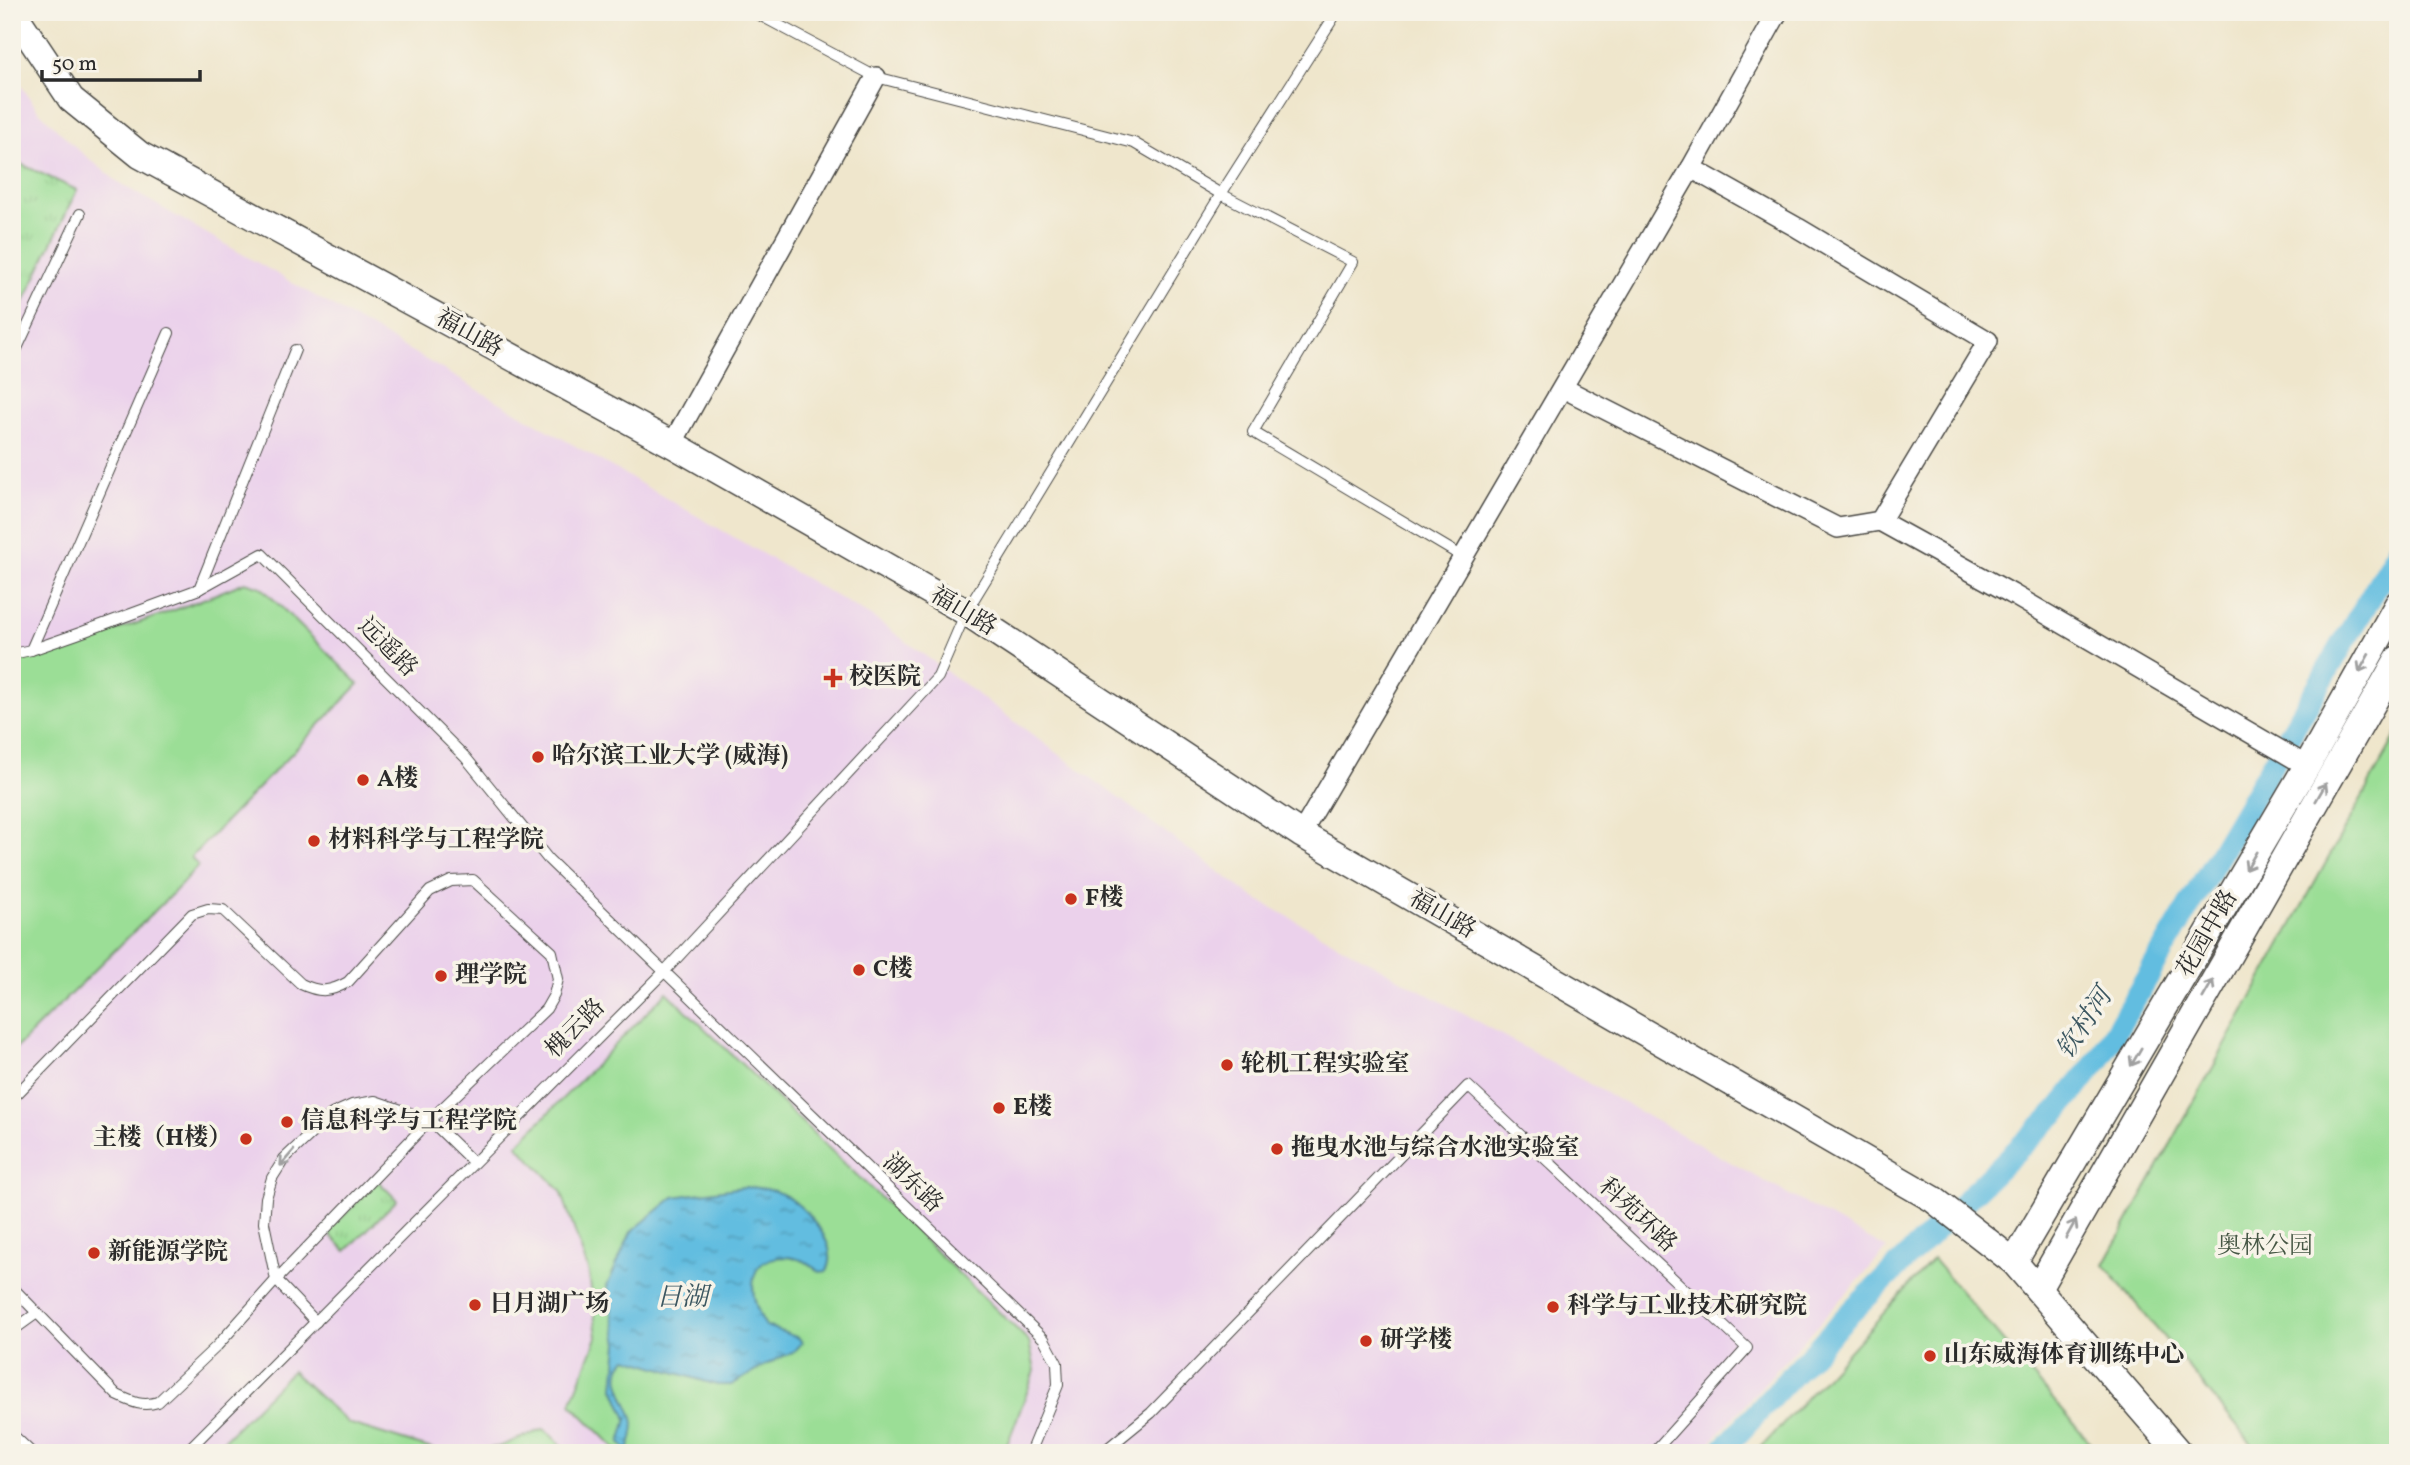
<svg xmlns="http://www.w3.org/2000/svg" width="2410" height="1465" viewBox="0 0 2410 1465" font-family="Vollkorn,'Noto Serif SC',serif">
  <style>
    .built { fill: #ebd1eb }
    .grass { fill: url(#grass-tufts); stroke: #638460; stroke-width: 2 }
    .park { fill: #9bde96; stroke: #638460; stroke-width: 2 }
    .water { fill: url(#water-ripples); stroke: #467486; stroke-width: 2 }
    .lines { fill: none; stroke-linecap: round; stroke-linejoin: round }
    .canal { stroke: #62bde0; stroke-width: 23 }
    .lane-casing { stroke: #484743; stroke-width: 12 }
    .street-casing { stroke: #484743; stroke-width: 22 }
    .secondary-casing { stroke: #484743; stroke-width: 29 }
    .lane { stroke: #fff; stroke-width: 10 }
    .street { stroke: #fff; stroke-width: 19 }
    .secondary { stroke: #fff; stroke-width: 26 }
    .oneway { stroke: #a0a0a0 }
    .poi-dot { fill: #c8321e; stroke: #f7f3e8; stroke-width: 2.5 }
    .labels { text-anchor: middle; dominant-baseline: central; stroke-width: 7; stroke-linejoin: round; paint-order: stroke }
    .street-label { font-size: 24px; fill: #2b2b2b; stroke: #f7f3e8 }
    .poi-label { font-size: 24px; font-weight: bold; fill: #2b2b2b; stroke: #f7f3e8; text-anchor: start }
    .park-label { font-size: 24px; fill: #475846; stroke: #f7f3e8 }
    .water-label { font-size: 26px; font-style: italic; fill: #3c5761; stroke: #f7f3e8 }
  </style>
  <defs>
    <pattern id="grass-tufts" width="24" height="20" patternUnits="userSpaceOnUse" patternTransform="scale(1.75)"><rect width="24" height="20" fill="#9bde96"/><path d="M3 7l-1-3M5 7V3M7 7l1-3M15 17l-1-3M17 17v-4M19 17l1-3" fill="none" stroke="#86bf81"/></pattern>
    <pattern id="water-ripples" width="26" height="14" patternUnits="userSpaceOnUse" patternTransform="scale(1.75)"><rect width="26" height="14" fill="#62bde0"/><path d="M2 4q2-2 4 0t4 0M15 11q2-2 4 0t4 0" fill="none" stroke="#519ab6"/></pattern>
  </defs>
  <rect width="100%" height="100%" fill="#f7f3e8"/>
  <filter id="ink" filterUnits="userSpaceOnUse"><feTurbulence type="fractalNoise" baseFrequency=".0143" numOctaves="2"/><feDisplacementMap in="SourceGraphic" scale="14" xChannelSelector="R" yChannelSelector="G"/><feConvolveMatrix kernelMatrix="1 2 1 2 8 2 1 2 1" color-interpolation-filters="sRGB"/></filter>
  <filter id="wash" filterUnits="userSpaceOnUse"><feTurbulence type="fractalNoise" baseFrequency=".00686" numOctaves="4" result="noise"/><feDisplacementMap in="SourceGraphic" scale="28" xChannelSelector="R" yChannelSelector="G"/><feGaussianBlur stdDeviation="1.57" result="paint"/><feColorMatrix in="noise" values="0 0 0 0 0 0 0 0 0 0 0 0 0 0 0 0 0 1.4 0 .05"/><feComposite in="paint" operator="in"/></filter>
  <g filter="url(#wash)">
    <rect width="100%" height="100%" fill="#efe6cc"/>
    <polygon class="built" points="12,72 37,109 75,147 119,183 874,618 1253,897 1887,1249 1701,1453 12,1453"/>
    <g class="grass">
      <polygon points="12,160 77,190 12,327"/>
      <polygon points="378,1181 397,1200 346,1251 327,1232"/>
    </g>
    <g class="park">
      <path d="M245 582 261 587 359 684 191 857 198 866 179 887 12 1052V661C91 640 170 614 245 582Z"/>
      <polygon points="2398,732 2398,1453 2259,1453 2104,1265"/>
      <polygon points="667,992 1029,1341 1035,1371 1004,1453 620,1453 571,1404 597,1337 589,1273 561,1191 517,1145"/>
      <polygon points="1933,1259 2099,1453 1756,1453"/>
      <polygon points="292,1371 348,1423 445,1453 211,1453"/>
      <polygon points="544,1429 570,1453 455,1453 498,1447"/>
    </g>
    <path class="water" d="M743 1187C756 1187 771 1189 782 1194 805 1205 841 1245 827 1271L819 1272C807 1261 800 1258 784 1257 742 1257 750 1302 766 1326L799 1338 802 1343 795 1351 777 1359 731 1385H717L627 1358C605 1377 632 1404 634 1423 634 1432 631 1443 628 1451L620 1443 627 1419 614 1388 618 1343 607 1286 631 1232 674 1197Z"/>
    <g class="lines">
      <polyline class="canal" points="1720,1453 1844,1319 2058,1110 2100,1058 2398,550"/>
    </g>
  </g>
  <g filter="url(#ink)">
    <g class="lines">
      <g class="lane-casing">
        <g id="lane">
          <polyline points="1337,12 1221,194 1353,262 1253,432 1463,557"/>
          <polyline points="12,359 80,214"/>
          <polyline points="199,589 295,350"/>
          <polyline points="31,650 169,333"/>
          <polyline points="12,654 31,650 77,634 199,589 262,554 466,758 548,859 1044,1339 1057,1363 1058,1385 1030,1453"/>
          <path d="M12 1099 192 914 208 909 223 910 301 984C320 993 330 992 348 982L430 891 451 881 473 880 552 952 558 979 554 995 546 1009 430 1120 276 1280 217 1346 158 1402C142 1407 132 1402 117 1395L12 1287"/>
          <polyline points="316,1322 276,1280 264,1223 266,1198 272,1178 284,1159 332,1114 352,1105 375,1101 430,1120 473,1162"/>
          <polyline points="12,1331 37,1313"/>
          <polyline points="12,1434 32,1453"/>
          <polyline points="185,1453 663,973 938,677 966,612 1221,194 1134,143 876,77 754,12"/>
          <polyline points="1102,1453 1151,1413 1468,1086 1747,1348 1653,1453"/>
        </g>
      </g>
      <g class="street-casing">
        <g id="street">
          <polyline points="1691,168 1798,228 1988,341 1880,521"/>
          <polyline points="1563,388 1838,528 1880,521 2012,594 2307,766"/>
          <polyline points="672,444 876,77"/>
          <polyline points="1301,834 1691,168 1778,12"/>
        </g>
      </g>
      <g class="secondary-casing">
        <g id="secondary">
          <polyline points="13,12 71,99 140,155 672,444 966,612 1301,834 1933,1199 2014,1262 2179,1453"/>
          <polyline points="2014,1262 2307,766 2398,604"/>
          <polyline points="2038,1289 2398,659"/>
        </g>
      </g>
      <use href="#lane" class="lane"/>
      <use href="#street" class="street"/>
      <use href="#secondary" class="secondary"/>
    </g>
    <defs><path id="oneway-shaft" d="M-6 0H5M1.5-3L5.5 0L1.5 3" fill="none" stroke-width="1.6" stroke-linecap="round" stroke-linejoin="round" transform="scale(1.75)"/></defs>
    <g class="oneway">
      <use href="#oneway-shaft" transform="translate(2364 663) rotate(119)"/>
      <use href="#oneway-shaft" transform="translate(2321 792) rotate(-60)"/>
      <use href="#oneway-shaft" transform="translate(2251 861) rotate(120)"/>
      <use href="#oneway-shaft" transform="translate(2208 989) rotate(-60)"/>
      <use href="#oneway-shaft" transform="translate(2136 1057) rotate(120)"/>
      <use href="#oneway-shaft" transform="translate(287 1158) rotate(131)"/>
      <use href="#oneway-shaft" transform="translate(2071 1229) rotate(-61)"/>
    </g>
  </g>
  <g class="poi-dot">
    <path d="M829.5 667.5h7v7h7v7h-7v7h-7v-7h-7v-7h7z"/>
    <circle cx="538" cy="757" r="7"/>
    <circle cx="363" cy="780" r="7"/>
    <circle cx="314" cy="841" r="7"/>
    <circle cx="1071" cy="899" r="7"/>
    <circle cx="859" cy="970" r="7"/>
    <circle cx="441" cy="976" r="7"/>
    <circle cx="1227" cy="1065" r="7"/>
    <circle cx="999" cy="1108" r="7"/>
    <circle cx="287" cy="1122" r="7"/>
    <circle cx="246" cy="1139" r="7"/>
    <circle cx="1277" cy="1149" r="7"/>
    <circle cx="94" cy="1253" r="7"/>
    <circle cx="475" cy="1305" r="7"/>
    <circle cx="1553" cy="1307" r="7"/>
    <circle cx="1366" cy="1341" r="7"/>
    <circle cx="1930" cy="1356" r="7"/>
  </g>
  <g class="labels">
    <g class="street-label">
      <text transform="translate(469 334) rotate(29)">福山路</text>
      <text transform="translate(963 612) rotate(31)">福山路</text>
      <text transform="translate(387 648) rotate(45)">远遥路</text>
      <text transform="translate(1442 915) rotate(30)">福山路</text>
      <text transform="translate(2208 934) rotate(-60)">花园中路</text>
      <text transform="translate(576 1029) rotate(-45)">槐云路</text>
      <text transform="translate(912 1184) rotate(44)">湖东路</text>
      <text transform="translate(1637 1216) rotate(43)">科苑环路</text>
    </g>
    <g class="poi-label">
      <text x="849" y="678">校医院</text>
      <text x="552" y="757">哈尔滨工业大学 (威海)</text>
      <text x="377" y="780">A楼</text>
      <text x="328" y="841">材料科学与工程学院</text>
      <text x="1085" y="899">F楼</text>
      <text x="873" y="970">C楼</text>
      <text x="455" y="976">理学院</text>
      <text x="1241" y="1065">轮机工程实验室</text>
      <text x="1013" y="1108">E楼</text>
      <text x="301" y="1122">信息科学与工程学院</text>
      <text x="232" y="1139" text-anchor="end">主楼（H楼）</text>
      <text x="1291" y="1149">拖曳水池与综合水池实验室</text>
      <text x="108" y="1253">新能源学院</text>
      <text x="489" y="1305">日月湖广场</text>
      <text x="1567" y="1307">科学与工业技术研究院</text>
      <text x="1380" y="1341">研学楼</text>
      <text x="1944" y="1356">山东威海体育训练中心</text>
    </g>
    <g class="park-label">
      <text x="2265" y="1247">奥林公园</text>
    </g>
    <g class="water-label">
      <text transform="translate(2085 1024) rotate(-57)">钦村河</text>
      <text x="682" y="1298">日湖</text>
    </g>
  </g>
  <rect width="2410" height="1465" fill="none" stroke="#f7f3e8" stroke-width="42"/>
  <path d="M42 70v10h158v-10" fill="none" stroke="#2b2b2b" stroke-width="3.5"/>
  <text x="52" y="70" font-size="21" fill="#2b2b2b" stroke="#f7f3e8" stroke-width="5" paint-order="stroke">50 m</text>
</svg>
